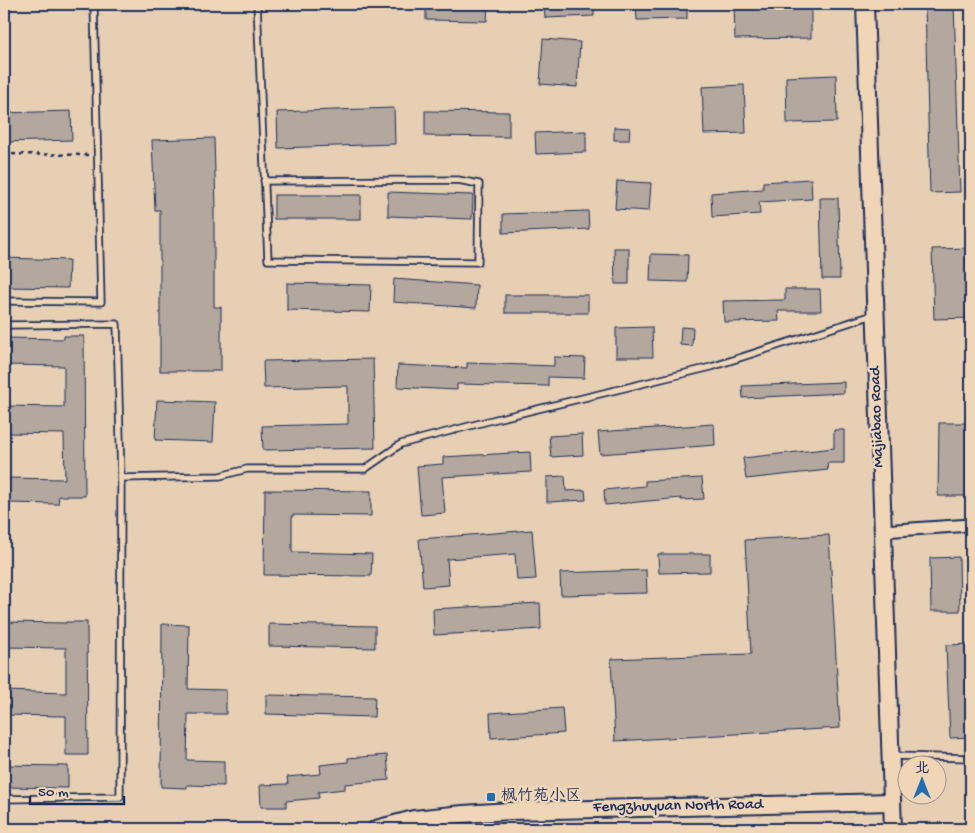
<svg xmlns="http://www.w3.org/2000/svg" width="975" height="833" viewBox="0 0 975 833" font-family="'Gochi Hand','LXGW WenKai TC',sans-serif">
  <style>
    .building { fill: #b4a89e; stroke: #1b2f5e }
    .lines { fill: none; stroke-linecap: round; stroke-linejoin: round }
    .lane-casing { stroke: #1b2f5e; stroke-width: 9 }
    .street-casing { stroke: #1b2f5e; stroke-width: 15 }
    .secondary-casing { stroke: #1b2f5e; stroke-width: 20 }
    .path { stroke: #1b2f5e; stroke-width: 2.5; stroke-dasharray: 4 4; stroke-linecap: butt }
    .lane { stroke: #f0d6b7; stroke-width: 5.5 }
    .street { stroke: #f0d6b7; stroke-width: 11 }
    .secondary { stroke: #f0d6b7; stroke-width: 16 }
    .poi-dot { fill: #1f6fb2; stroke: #f0d6b7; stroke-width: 2 }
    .labels { text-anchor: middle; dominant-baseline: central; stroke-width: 5; stroke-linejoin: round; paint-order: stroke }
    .street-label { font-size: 16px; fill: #1b2f5e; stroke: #f0d6b7 }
    .poi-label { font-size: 16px; fill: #1b2f5e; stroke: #f0d6b7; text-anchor: start }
  </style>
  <rect width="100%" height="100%" fill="#e7cfb3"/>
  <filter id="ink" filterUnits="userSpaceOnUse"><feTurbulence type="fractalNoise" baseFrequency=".02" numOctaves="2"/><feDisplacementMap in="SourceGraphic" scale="10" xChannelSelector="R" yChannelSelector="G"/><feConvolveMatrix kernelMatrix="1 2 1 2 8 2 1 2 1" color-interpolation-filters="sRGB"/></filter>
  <g filter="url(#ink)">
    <g class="building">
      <polygon points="426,4 488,4 487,21 426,20"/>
      <polygon points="544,4 594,4 594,16 545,18"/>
      <polygon points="636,4 687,4 687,19 637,20"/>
      <polygon points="734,4 811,4 811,38 735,39"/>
      <polygon points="925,4 954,4 960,192 930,193"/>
      <polygon points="543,39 580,42 577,87 540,84"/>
      <polygon points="836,75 837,122 787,123 786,77"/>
      <polygon points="744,85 746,133 704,134 702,87"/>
      <polygon points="394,108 395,144 278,148 277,112"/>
      <polygon points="71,111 72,140 4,142 4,113"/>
      <polygon points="425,111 509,112 509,137 425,136"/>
      <polygon points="614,127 630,128 629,140 614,140"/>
      <polygon points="586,131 586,152 536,154 535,133"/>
      <polygon points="214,138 216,208 214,208 214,307 221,307 221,371 160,371 160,210 155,210 152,140"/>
      <polygon points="811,179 812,199 759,202 760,214 712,217 711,193 763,189 763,182"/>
      <polygon points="617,181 651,183 649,211 615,209"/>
      <polygon points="388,192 473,195 472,219 388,216"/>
      <rect x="274" y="195" width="87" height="24"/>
      <polygon points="820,198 838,198 840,279 822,279"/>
      <polygon points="588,211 589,229 503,233 503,214"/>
      <polygon points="614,248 629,248 629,284 615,284"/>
      <polygon points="971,248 971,318 934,319 932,249"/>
      <polygon points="651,254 688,255 687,282 650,281"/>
      <polygon points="4,258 69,260 68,288 4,287"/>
      <polygon points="394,279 477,285 476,308 393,302"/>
      <polygon points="287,283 371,285 370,312 287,310"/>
      <polygon points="785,289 820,289 821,311 778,311 779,321 724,322 723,301 785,300"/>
      <rect x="505" y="295" width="83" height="18"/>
      <polygon points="652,327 653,357 616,357 616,328"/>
      <polygon points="681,327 693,328 692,346 680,345"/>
      <polygon points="64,336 84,336 85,496 59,496 58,504 4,503 4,478 65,479 64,434 5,433 5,406 64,407 64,366 4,365 4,338 64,339"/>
      <polygon points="554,357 585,358 584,378 548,377 548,386 457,384 457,390 397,387 398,365 467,368 467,363 554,366"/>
      <polygon points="373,359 375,448 263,450 262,426 348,424 348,386 264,388 263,361"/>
      <polygon points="844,382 844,393 743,398 742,386"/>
      <polygon points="157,400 215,402 213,442 155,440"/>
      <polygon points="939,423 971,423 971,496 938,496"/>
      <polygon points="714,424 715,445 600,454 598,432"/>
      <polygon points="834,430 844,430 844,463 827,463 828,470 746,479 743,458 834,448"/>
      <polygon points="582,434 583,455 551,457 549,436"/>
      <polygon points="530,452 531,472 442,477 445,513 421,515 417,466 443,464 443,457"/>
      <polygon points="565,476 566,491 585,490 586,500 547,502 547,477"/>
      <polygon points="702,478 704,499 681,500 681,498 605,505 604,490 645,486 645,481"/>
      <polygon points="265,490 371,491 371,516 292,515 292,552 372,554 371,576 264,575"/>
      <polygon points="532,530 536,579 517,580 515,554 447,559 449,585 423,587 419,539"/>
      <polygon points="829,535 840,728 615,741 611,659 751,654 745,540"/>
      <polygon points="658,554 710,554 710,572 659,573"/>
      <polygon points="959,557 960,611 931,611 930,558"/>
      <polygon points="646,570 647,593 561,595 560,573"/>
      <polygon points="540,603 541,629 434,635 433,609"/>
      <polygon points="4,622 66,623 66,622 87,622 88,755 66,755 66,716 4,715 4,691 66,693 66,648 4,647"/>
      <polygon points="162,624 189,625 188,689 226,690 226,714 188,714 187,760 224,761 224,786 187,785 187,788 161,787"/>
      <polygon points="269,624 375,626 375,648 269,646"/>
      <polygon points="971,644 971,737 950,738 946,645"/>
      <polygon points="266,695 375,697 374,717 266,714"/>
      <polygon points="562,708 564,733 491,738 490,713"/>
      <polygon points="387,755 389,780 345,784 345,789 318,792 319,798 286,801 286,807 261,807 260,785 288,784 287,777 321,774 320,765 348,762 348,758"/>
      <polygon points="4,765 68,766 68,788 4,787"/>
    </g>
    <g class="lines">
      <g class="lane-casing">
        <g id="lane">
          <polyline points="257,4 268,260 478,262 479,184 458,180 264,181"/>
          <polyline points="4,301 101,302 94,4"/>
          <polyline points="4,325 117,324 121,478 120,797 4,799"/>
          <polyline points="121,478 220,476 247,469 365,469 401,444 496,419 711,367 873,315"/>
          <polyline points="892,756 971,758"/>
        </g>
      </g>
      <g class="street-casing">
        <polyline id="street" points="882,531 971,525"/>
      </g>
      <g class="secondary-casing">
        <g id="secondary">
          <polyline points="865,4 893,829"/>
          <polyline points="376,829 414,819 463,814 510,811 892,802"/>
        </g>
      </g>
      <polyline class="path" points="4,154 88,155"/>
      <use href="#lane" class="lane"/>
      <use href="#street" class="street"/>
      <use href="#secondary" class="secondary"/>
    </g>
  </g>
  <rect class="poi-dot" x="486" y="792" width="10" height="10" rx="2.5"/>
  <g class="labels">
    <g class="street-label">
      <text transform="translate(878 417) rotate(-92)">Majiabao Road</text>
      <text transform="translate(678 807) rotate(-1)">Fengzhuyuan North Road</text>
    </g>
    <g class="poi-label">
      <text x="501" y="797">枫竹苑小区</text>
    </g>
  </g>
  <rect width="975" height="833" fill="none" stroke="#f0d6b7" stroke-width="20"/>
  <rect x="10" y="10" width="955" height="813" fill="none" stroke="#1b2f5e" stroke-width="2" filter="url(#ink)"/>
  <g transform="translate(922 780)"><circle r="24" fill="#f0d6b7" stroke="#9b9393"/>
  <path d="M0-4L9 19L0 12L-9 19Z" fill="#1f6fb2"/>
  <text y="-8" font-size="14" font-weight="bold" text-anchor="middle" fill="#1b2f5e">北</text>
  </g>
  <path d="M30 796v8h94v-8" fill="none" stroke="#1b2f5e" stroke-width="2.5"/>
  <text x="38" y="796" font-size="15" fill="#1b2f5e" stroke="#f0d6b7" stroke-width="4" paint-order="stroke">50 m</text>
</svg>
